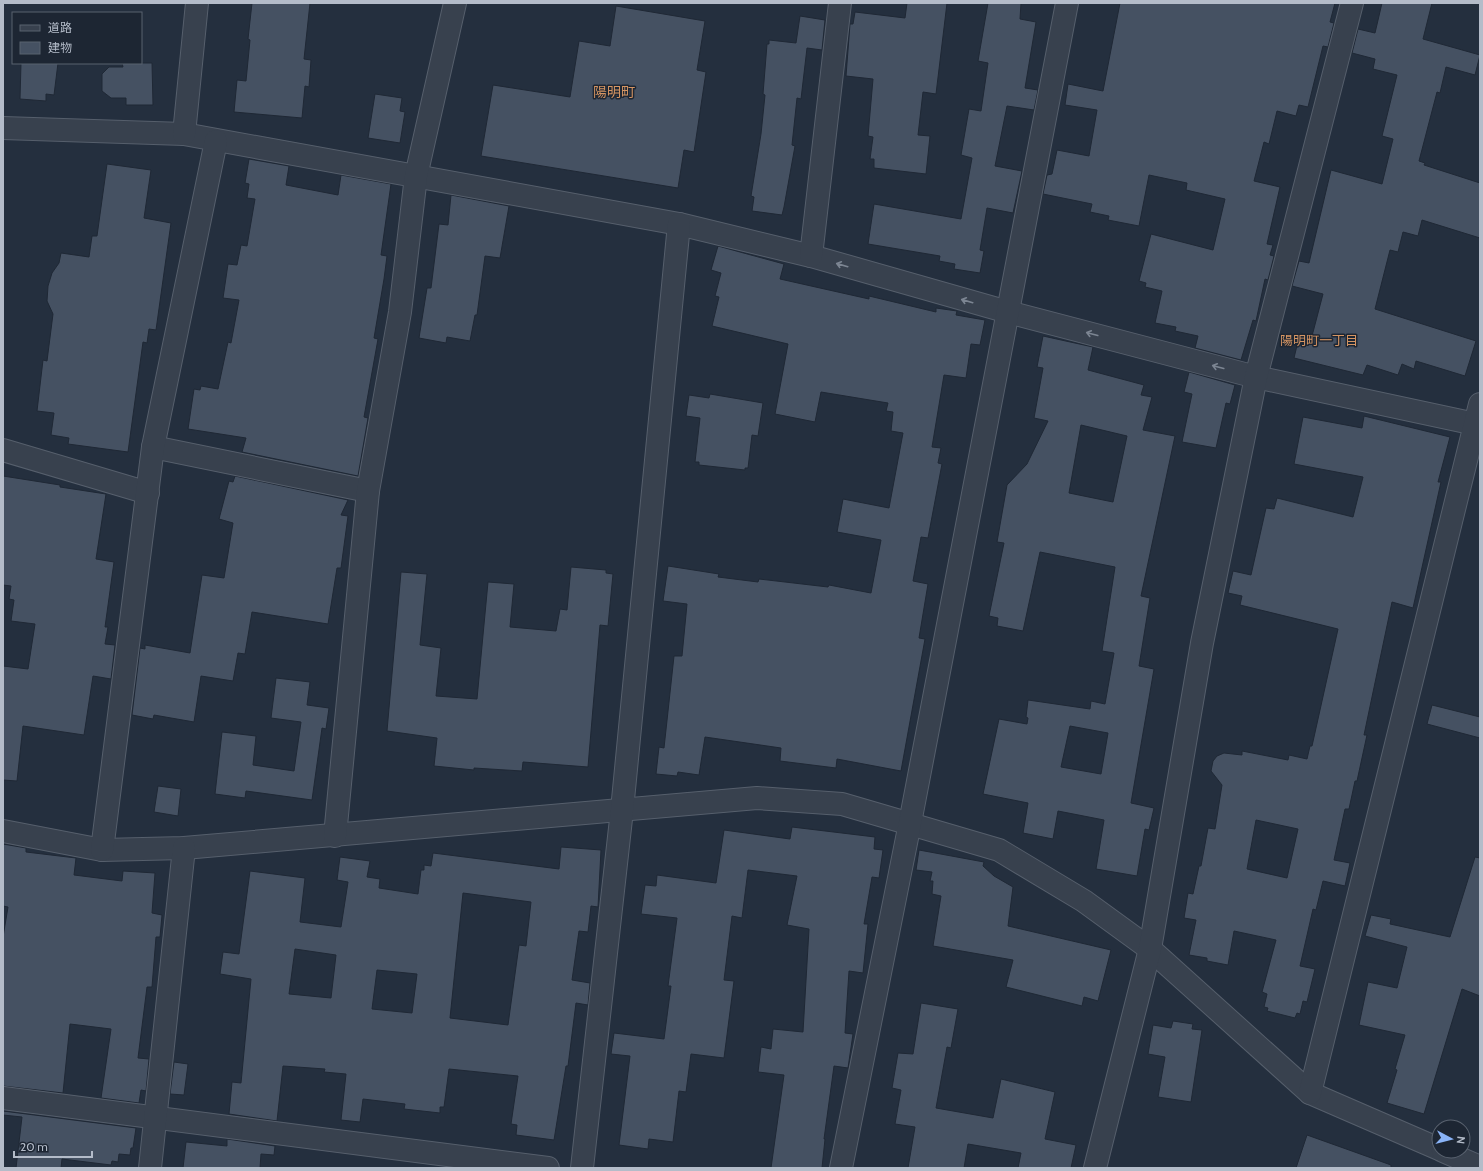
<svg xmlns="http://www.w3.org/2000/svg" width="1483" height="1171" viewBox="0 0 1483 1171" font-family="Cabin,'Noto Sans JP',sans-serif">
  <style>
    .building { fill: #455162; stroke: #1f2835; fill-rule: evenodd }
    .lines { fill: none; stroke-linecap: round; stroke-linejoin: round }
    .street-casing { stroke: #565f6c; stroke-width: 24 }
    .street { stroke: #38414e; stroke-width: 22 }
    .oneway { stroke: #7c8592 }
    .labels { text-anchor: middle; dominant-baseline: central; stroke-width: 3; stroke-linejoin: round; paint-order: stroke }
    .neighbourhood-label { font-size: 13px; fill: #d59563; stroke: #1d2633 }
    .quarter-label { font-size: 14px; fill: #d59563; stroke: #1d2633 }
  </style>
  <rect width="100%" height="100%" fill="#242f3e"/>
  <g class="building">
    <polygon points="252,3 310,3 304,59 311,60 309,87 305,86 302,118 234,112 237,80 246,81 250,40 248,39"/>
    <polygon points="907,3 947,3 936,94 923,92 918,135 930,136 926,174 874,168 874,159 870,159 873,137 868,136 873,79 846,76 850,24 853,24 855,12 905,18"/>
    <polygon points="988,3 1021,3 1020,19 1036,22 1025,88 1038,90 1034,110 1007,106 995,166 1022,171 1013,213 987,208 980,250 984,251 980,273 954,269 955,264 939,261 940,256 868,244 874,204 961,219 972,158 961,155 969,109 981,111 988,63 978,61"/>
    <polygon points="1120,3 1335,3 1330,22 1334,23 1328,47 1323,46 1308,107 1299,105 1296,116 1277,111 1269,144 1264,142 1254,181 1280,187 1267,244 1273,245 1270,255 1274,256 1268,280 1265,279 1256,321 1253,320 1241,360 1195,348 1198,336 1175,331 1176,327 1155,323 1162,291 1145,287 1146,283 1139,281 1151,234 1213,250 1225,199 1186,190 1187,183 1149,175 1139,226 1108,220 1109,216 1090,212 1092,204 1043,194 1047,175 1052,174 1057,150 1089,156 1097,110 1065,105 1068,84 1103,91"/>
    <polygon points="1382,3 1432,3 1423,39 1480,55 1475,75 1446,67 1440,93 1437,92 1419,161 1425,163 1424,165 1480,183 1480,238 1422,220 1418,236 1403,232 1398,252 1390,250 1375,309 1476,341 1465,376 1416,361 1414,369 1402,364 1398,375 1367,365 1363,375 1294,358 1300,333 1312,336 1323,294 1292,286 1299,261 1309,263 1331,170 1382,184 1393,139 1382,136 1397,75 1373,69 1375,59 1352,53 1358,29 1375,33"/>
    <polygon points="616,6 705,21 697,70 706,72 694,152 684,150 678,188 481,156 493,85 570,97 579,41 610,46"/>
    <polygon points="800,16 825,20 822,50 807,48 801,99 797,98 792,145 795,146 784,207 782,215 752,211 754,197 751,196 761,134 765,95 763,94 767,44 769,44 769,40 796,43"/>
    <polygon points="21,63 58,63 54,95 46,94 46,101 20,99"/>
    <polygon points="122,63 152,63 153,105 126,105 126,98 111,98 102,91 102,74 109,67 123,67"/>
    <polygon points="375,94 402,98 400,111 405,112 400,143 368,138"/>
    <polygon points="249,159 289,166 286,185 338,195 341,175 391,184 381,255 387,256 384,279 374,338 378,339 364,417 368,418 358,476 242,452 246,438 188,429 194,389 200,390 201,386 218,389 228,342 231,343 239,300 223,298 228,264 237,265 241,245 247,246 255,199 247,198 249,184 245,183"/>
    <polygon points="107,164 151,170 144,218 171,223 156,330 149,329 147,343 143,342 128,452 68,444 69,438 51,435 54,413 37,411 43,360 47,361 53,314 47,301 48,286 52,273 59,263 61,253 89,257 92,236 97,236"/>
    <polygon points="451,195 509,206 500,258 485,256 477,315 475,315 470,341 447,337 446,343 419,338 427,288 431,288 439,224 448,225"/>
    <polygon points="718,246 784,264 780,279 869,299 869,296 936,312 936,308 957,311 956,315 985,320 980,345 971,344 966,378 944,375 932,447 941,448 938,463 942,464 928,538 921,537 913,581 928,584 919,638 925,639 901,771 837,759 836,768 780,761 781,748 705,737 699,775 678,772 677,776 656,774 659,747 664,748 674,656 682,656 687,604 663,601 668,566 719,574 718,577 758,582 759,579 828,587 829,585 871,593 881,540 837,532 843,499 889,508 903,433 891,431 893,412 886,411 888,403 821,392 815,422 775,414 788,344 712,326 719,297 715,296 721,273 711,270"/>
    <path d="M1043 336 1093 347 1088 370 1144 385 1141 395 1152 397 1143 430 1175 436 1141 596 1150 598 1139 666 1154 669 1131 803 1154 808 1149 830 1145 829 1137 876 1096 869 1104 820 1058 811 1053 839 1023 833 1028 803 983 794 999 719 1027 724 1028 718 1026 717 1028 700 1090 709 1091 701 1105 704 1114 653 1102 651 1115 567 1040 552 1023 631 997 626 998 618 989 616 1004 543 997 542 1007 485 1027 464 1048 421 1034 418 1043 368 1037 367ZM1081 425 1127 436 1113 502 1069 493ZM1070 726 1108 733 1101 774 1061 767Z"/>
    <polygon points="1189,372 1235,385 1230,404 1226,403 1216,448 1182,442 1192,394 1184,392"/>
    <polygon points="710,394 763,403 758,436 752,435 748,468 745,468 745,470 699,465 699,462 695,462 700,418 686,416 689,395 709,398"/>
    <path d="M1364 416 1450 437 1438 482H1441L1413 608 1392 602 1364 735H1367L1357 781H1355L1349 809H1345L1334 860 1350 863 1345 886 1323 881 1316 910 1313 909 1300 966 1315 969 1307 1002 1303 1001 1300 1014 1297 1013 1295 1018 1267 1011 1268 1008 1264 1007 1267 994 1262 992 1276 940 1234 931 1228 965 1207 961V958L1189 955 1196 920 1184 918 1188 893 1193 894 1199 866H1201L1208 828 1215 829 1222 785 1211 771 1213 761 1217 756 1224 753 1242 755V751L1288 760 1289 755 1307 759 1310 746H1312L1338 629 1240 605 1242 596 1228 593 1233 571 1251 575 1266 508 1274 509 1277 498 1353 517 1363 477 1294 464 1303 417 1362 428ZM1256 820 1298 829 1287 878 1247 869Z"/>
    <polygon points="3,476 60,485 60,487 106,494 96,559 114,562 105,627 108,627 105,644 115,645 111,679 93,676 84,735 23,726 17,781 3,780 3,666 28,669 35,624 11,621 14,600 9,599 11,586 3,585"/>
    <polygon points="235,476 348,500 341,515 348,516 341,568 337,568 328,624 252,612 245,654 238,653 233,681 201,676 194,722 154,715 153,719 132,715 140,648 145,649 145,645 190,653 202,575 224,578 233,523 219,519 229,481 233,482"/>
    <polygon points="571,567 606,570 606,573 613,574 608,626 600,625 588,767 523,762 522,771 474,768 474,770 434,766 437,738 387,731 401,572 427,574 420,645 441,648 436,696 477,699 488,582 514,584 510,627 556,631 560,609 567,610"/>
    <polygon points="276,678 310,682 307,705 329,708 326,729 322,728 312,800 246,791 245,798 215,794 222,732 256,736 253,765 294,771 301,722 271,718"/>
    <polygon points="1432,705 1480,717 1480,738 1427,724"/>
    <polygon points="158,786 181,789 178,816 154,812"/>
    <polygon points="792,827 875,837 874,849 883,850 879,878 872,877 864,924 868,924 863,973 849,971 845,1033 853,1034 848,1068 834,1066 824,1139 825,1139 822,1168 771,1168 784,1075 758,1072 761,1047 771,1049 773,1029 803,1032 809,929 787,925 797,876 748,870 742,918 732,916 724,980 734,981 724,1058 691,1054 686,1092 679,1091 673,1142 649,1139 648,1149 619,1145 630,1056 611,1054 614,1033 664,1039 671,986 668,986 677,918 641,914 645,885 656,886 657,875 716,883 724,830 790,839"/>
    <polygon points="3,844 26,848 26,852 76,858 74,875 122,881 123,871 155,873 152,913 162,915 160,937 156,937 152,987 147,987 138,1058 149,1059 146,1091 141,1090 139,1103 101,1098 111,1029 70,1024 63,1093 3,1086 3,937 8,907 3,906"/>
    <path d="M561 847 601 850 598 907 591 906 588 932 579 931 572 980 590 983 588 1005 576 1003 568 1066H566L554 1140 516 1135 517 1125 511 1124 518 1076 449 1069 444 1107H440V1113L404 1109 405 1104 363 1099 360 1122 341 1120 346 1074 324 1072 325 1069 283 1066 277 1121 229 1114 232 1082 241 1083 251 979 220 974 223 952 239 954 250 871 305 878 300 922 341 927 348 882 337 880 340 857 370 861 367 877 380 879 379 888 418 894 421 870H424V865L431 866 433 853 559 869ZM463 893 531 902 526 946 519 945 508 1025 450 1018ZM295 949 336 955 331 998 289 994ZM377 970 417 974 412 1013 372 1009Z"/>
    <polygon points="919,850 984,862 983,866 994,876 1013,887 1008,926 1111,950 1098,1001 1084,997 1082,1006 1006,987 1013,960 933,946 941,896 932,894 933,881 930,881 932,872 916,870"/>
    <polygon points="1475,857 1480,858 1480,996 1462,989 1424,1114 1387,1103 1397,1070 1395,1069 1405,1035 1359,1025 1368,982 1397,988 1407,947 1365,936 1371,915 1391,919 1390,924 1450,937"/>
    <polygon points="921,1003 958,1009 951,1048 947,1047 936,1108 993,1118 1001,1079 1055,1092 1045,1139 1076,1145 1071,1168 1018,1168 1021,1153 968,1144 964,1168 908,1168 915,1127 895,1124 901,1090 892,1088 898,1053 913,1054"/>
    <polygon points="1173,1021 1193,1024 1192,1029 1202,1030 1191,1102 1158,1097 1165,1057 1148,1054 1153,1025 1171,1028"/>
    <polygon points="174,1062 188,1064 184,1095 170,1094"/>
    <polygon points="3,1111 136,1128 133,1148 131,1148 130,1155 119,1154 118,1162 112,1161 111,1165 62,1159 61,1168 16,1168 22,1117 3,1115"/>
    <polygon points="1307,1135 1391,1165 1391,1168 1296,1168"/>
    <polygon points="227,1139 275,1146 274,1155 261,1154 260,1168 183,1168 186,1142 227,1146"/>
  </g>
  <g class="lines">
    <g class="street-casing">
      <g id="street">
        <polyline points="3,128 184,134 679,224 811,256 1008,312 1256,377 1480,425"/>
        <polyline points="184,134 197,3"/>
        <polyline points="811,256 840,3"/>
        <polyline points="153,447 368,491"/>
        <polyline points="3,450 148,493"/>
        <polyline points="3,831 102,850 184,848 757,798 842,804 999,850 1084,901 1150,949 1310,1093 1439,1149"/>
        <polyline points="335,836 368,491 400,312 416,176 455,3"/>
        <polyline points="102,850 153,447 216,141"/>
        <polyline points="1310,1093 1480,404"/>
        <polyline points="3,1098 548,1168"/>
        <polyline points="1443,1151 1480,1167"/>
        <polyline points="150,1168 184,848"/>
        <polyline points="582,1168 622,810 679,224"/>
        <polyline points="841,1168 910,823 1067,3"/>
        <polyline points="1095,1168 1150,949 1202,643 1256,377 1352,3"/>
      </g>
    </g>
    <use href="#street" class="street"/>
  </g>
  <defs><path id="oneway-shaft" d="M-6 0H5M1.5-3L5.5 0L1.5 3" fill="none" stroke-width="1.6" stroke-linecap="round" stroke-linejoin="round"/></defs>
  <g class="oneway">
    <use href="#oneway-shaft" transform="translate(842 265) rotate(-164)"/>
    <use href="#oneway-shaft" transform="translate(967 301) rotate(-164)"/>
    <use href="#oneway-shaft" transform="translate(1092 334) rotate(-165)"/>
    <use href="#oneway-shaft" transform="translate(1218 367) rotate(-165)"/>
  </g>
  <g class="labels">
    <g class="neighbourhood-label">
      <text x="1319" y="340">陽明町一丁目</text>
    </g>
    <g class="quarter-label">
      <text x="614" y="92">陽明町</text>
    </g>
  </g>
  <rect width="1483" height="1171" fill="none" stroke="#b4bcc9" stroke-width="8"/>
  <rect x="12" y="12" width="130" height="52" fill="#1d2633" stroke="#59626f"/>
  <rect x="20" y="25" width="20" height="6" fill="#38414e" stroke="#59626f"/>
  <text x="48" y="32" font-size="12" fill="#b4bcc9">道路</text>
  <rect x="20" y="42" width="20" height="12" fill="#455162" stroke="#59626f"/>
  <text x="48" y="52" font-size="12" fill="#b4bcc9">建物</text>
  <g transform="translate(1451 1139) rotate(97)"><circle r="19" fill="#1d2633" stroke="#59626f"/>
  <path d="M0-3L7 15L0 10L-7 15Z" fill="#8ab4f8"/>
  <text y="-6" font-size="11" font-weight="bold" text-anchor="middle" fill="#b4bcc9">N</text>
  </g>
  <path d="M14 1151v6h78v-6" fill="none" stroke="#b4bcc9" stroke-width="2"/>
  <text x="20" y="1151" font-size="12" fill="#b4bcc9" stroke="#1d2633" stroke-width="3" paint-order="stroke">20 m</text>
</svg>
